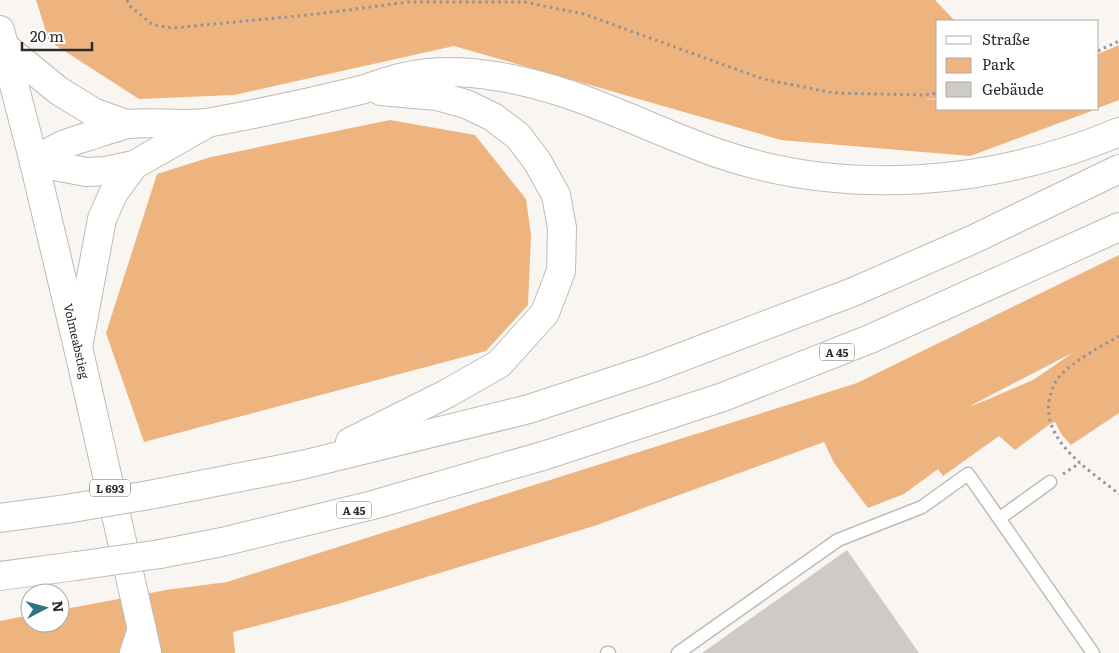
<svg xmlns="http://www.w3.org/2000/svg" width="1119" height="653" viewBox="0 0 1119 653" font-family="Literata,serif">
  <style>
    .green { fill: #edb480; fill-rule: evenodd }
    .building { fill: #cecbc7 }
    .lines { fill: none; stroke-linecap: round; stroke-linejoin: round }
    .lane-casing { stroke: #bfbbb8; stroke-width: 15 }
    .primary-casing { stroke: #bfbbb8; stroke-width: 30 }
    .highway-casing { stroke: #bfbbb8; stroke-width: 30 }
    .path { stroke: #969390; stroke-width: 3; stroke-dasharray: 2.5 4; stroke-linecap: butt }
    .lane { stroke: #fff; stroke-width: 12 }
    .primary { stroke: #fff; stroke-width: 28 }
    .highway { stroke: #fff; stroke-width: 28 }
    .highway-bridge-casing { stroke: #bfbbb8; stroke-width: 30; stroke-linecap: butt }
    .highway-bridge { stroke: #fff; stroke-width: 28 }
    .labels { text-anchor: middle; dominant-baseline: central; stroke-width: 4; stroke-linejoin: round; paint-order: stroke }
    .shield { fill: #fff; stroke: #6d6b6b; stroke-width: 1 }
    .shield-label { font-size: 11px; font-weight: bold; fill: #2e2c2b }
    .street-label { font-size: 12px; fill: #2e2c2b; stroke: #fff }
  </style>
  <rect width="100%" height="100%" fill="#f9f5f1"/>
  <g class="green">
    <polygon points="36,0 935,0 955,21 938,21 938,98 925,100 938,99 938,109 1097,109 970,156 781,140 454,46 234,95 139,99 49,41"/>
    <polygon points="1119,45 1119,100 1098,108 1098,54"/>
    <polygon points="390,120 475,135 526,199 531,235 528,305 486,351 144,442 106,333 157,174 211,157"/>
    <path d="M1119 255V413L1071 445 1062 435 1055 422 1050 424 1015 450 999 436 943 476 938 469 904 494 868 508 834 463 824 442 597 525 338 604 233 632 235 653H0V621L30 615V623H60V610L166 590 227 582 857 383ZM1074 352 1033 380 972 406V405Z"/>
  </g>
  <polygon class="building" points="847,550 919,653 702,653"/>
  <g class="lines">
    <g class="lane-casing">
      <g id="lane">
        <polyline points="1000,518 1050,482"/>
        <polyline points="607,653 609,653"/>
        <polyline points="678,653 838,540 922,507 968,474 1093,653"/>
      </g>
    </g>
    <g class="primary-casing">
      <polyline id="primary" points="0,30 34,162 78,347 147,652"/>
    </g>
    <g class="highway-casing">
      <g id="highway">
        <polyline points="5,47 59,91 95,113 126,124"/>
        <path d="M34 162C45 155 56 147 68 143 79 139 90 136 101 132 109 130 119 126 128 124 155 121 185 127 212 122 261 113 312 102 361 90 375 86 389 80 404 77 430 71 461 71 488 75 569 85 641 126 717 153 847 198 993 185 1119 132"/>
        <polyline points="34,162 86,172 106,171 134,165"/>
        <polyline points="78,347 102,219 113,194 134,165 206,124"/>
        <polyline points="350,442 448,393 499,364 545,313 561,271 562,228 556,195 537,161 518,136 493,117 466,104 437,96 381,91"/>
        <polyline points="149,495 302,465 529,409 650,369 853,292 974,239 1119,169"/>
        <polyline points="0,518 66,509"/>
        <polyline points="160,554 222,542 373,505 546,455 723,397 870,339 1119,227"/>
        <polyline points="0,576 76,566"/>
        <polyline points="134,653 142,629"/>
      </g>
    </g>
    <g class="path">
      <polyline points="127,0 130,6 153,25 173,28 317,14 408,2 524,2 584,14 763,79 834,93 924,95 938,93"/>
      <polyline points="1098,51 1119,41"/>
      <path d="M1119 336C1100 347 1073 361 1059 377 1053 385 1051 392 1049 401 1043 443 1091 471 1119 494"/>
      <polyline points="1063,474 1080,463"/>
    </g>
    <use href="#lane" class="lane"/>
    <use href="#primary" class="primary"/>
    <use href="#highway" class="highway"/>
    <g class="highway-bridge-casing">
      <g id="highway-bridge">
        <polyline points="66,509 149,495"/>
        <polyline points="76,566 160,554"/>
      </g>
    </g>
    <use href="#highway-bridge" class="highway-bridge"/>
  </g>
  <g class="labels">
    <g class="shield">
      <rect x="819.5" y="343.5" width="35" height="17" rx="4"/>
      <rect x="90" y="479.5" width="40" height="17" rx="4"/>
      <rect x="336.5" y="501.5" width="35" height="17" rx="4"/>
    </g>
    <g class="shield-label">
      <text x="837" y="352">A 45</text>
      <text x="110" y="488">L 693</text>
      <text x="354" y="510">A 45</text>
    </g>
    <g class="street-label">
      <text transform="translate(77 341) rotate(77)">Volmeabstieg</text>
    </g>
  </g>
  <rect x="936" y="20" width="162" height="90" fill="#ffffff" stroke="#ababaa"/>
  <rect x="946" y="36" width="25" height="8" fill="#ffffff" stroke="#ababaa"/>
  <text x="982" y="45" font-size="15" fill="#2e2c2b">Straße</text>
  <rect x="946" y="58" width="25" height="15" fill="#edb480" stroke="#ababaa"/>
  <text x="982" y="70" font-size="15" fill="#2e2c2b">Park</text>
  <rect x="946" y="82" width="25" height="15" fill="#cecbc7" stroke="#ababaa"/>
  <text x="982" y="95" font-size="15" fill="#2e2c2b">Gebäude</text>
  <g transform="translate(45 608) rotate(84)"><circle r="24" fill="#ffffff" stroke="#ababaa"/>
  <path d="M0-4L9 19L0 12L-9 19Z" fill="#2f7482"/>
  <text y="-8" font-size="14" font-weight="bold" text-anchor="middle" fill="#2e2c2b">N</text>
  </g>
  <path d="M22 42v8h70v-8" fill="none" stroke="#2e2c2b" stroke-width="2.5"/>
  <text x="30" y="42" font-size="15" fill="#2e2c2b" stroke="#ffffff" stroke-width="4" paint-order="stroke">20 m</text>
</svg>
